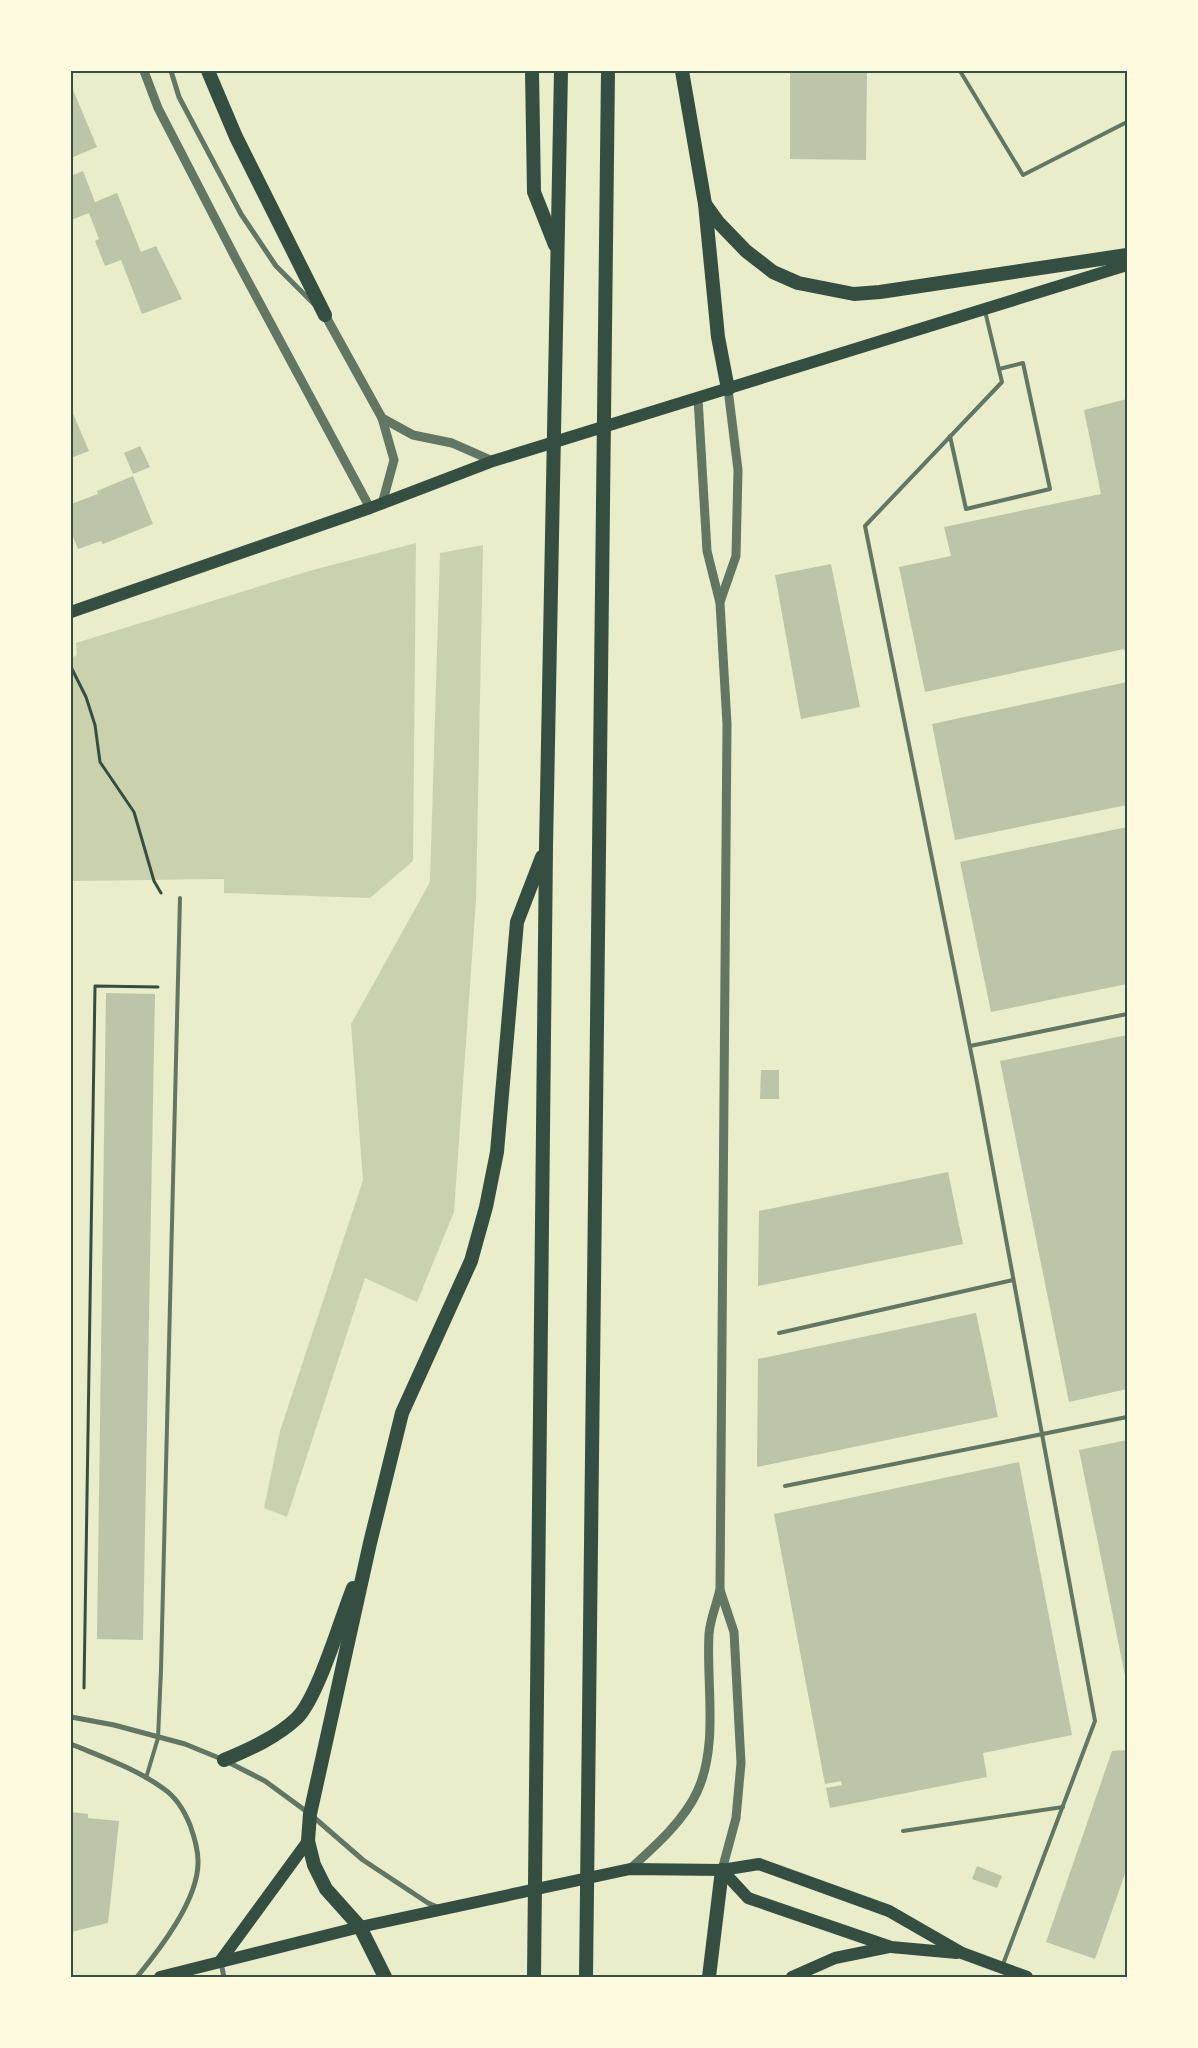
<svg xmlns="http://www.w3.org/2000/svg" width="1198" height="2048" viewBox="0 0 1198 2048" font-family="'Golos Text',sans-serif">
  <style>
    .green { fill: #cad2ad }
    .building { fill: #bcc5a7 }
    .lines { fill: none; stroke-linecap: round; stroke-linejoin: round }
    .path { stroke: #344e41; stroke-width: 3 }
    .service { stroke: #617663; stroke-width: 4 }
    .minor { stroke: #617663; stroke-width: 5 }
    .tertiary { stroke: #617663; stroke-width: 9 }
    .primary { stroke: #344e41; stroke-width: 12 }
    .trunk { stroke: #344e41; stroke-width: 14 }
    .neatline { fill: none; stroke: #344e41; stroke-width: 2 }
  </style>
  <rect width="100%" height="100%" fill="#e9edc9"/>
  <g class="green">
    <polygon points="416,543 413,861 370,898 224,893 224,879 71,881 71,658 77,655 76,643 309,571"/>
    <polygon points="483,545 476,900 454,1212 417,1302 365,1278 287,1517 264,1508 280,1431 363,1180 351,1024 430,882 440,553"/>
  </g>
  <g class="building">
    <polygon points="790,71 867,71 866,160 790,159"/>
    <polygon points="71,85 97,147 71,158"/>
    <polygon points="83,171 95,202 117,193 141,252 156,246 182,299 142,314 121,260 105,266 95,241 99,239 89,213 71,220 71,176"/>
    <polygon points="1127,399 1127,656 1124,649 925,692 899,567 951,556 944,527 1101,494 1084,410"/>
    <polygon points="71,409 89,451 71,458"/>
    <polygon points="140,446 150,467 133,474 124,453"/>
    <polygon points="133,476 153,524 103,544 101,541 78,549 71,532 71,504 98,494 97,491"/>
    <polygon points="831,564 860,707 801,719 775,575"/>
    <polygon points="1127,682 1127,805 955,840 932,724"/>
    <polygon points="1127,827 1127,984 991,1012 960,862"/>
    <polygon points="106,993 155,994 143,1640 97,1639"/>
    <polygon points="1127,1035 1127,1389 1069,1402 1000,1061"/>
    <polygon points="761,1070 779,1070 779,1099 760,1099"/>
    <polygon points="948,1172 963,1244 758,1286 759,1211"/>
    <polygon points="976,1313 998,1417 757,1467 758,1359"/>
    <polygon points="1127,1440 1127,1680 1126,1680 1079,1450"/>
    <polygon points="1019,1462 1072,1735 983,1753 987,1777 830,1808 826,1788 842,1785 841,1781 825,1784 774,1514"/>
    <polygon points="1127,1750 1127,1868 1095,1959 1046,1942 1112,1751"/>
    <polygon points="71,1812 88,1814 88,1818 119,1821 108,1923 71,1932"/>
    <polygon points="977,1866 1002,1876 997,1888 972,1879"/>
  </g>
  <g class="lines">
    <g class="path">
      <polyline points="71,667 86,697 95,725 100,762 134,812 154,881 161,893"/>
      <polyline points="84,1688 95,986 158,987"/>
    </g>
    <g class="service">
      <polyline points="960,71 1023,175 1127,122"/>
      <polyline points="985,311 1002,382 865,526 977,1082 1095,1721 1002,1967"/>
      <polyline points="950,436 966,509 1050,489 1023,363 999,369"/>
      <polyline points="970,1046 1127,1014"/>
      <polyline points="779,1333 1013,1280"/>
      <polyline points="785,1486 1127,1417"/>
      <polyline points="146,1778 158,1738 161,1670 180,898"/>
      <polyline points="903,1831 1063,1807"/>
    </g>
    <g class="minor">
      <polyline points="171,71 179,97 241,214 276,266 314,304"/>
      <polyline points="71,1717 114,1725 185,1744 224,1760 265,1781 310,1814 363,1860 428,1903 437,1907"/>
      <path d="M71 1744C102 1757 137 1769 164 1789 177 1798 184 1810 190 1825 194 1836 198 1849 198 1861 199 1899 160 1949 137 1977"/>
      <polyline points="221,1963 224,1977"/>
    </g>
    <g class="tertiary">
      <polyline points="144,71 158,108 236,259 370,508"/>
      <polyline points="325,315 382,418 413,435 452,443 493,461"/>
      <polyline points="382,418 394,460 382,504"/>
      <polyline points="720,602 736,556 738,470 728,389"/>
      <polyline points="720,1590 734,1632 741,1763 736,1818 722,1870"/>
      <path d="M630 1869C654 1847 683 1822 697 1792 719 1745 706 1684 709 1634 710 1619 717 1604 720 1589L727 724 720 603 707 551 698 398"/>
    </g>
    <g class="primary">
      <polyline points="71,612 370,508 493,461 1127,265"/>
      <polyline points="722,1870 748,1898 891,1947 957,1953"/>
      <polyline points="221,1960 308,1841"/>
      <polyline points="160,1977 360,1927 630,1869 722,1870 759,1864 889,1911 962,1953 1027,1977"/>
      <polyline points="792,1977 835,1958 889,1947"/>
    </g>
    <g class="trunk">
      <polyline points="208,71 236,137 325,315"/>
      <polyline points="532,71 534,192 555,245"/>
      <polyline points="682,71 705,204 718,222 746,251 773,272 798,283 854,294 880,292 1127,255"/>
      <polyline points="705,204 718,337 728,389"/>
      <path d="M224 1760C250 1749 277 1737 297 1718 318 1697 341 1618 353 1588"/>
      <polyline points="385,1977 360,1927 326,1889 314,1865 308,1841 310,1814 370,1543 402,1413 471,1261 486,1207 497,1152 517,922 542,857"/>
      <polyline points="534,1977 546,847 561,71"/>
      <polyline points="586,1977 608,71"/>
      <polyline points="709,1977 722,1870"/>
    </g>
  </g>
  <rect width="1198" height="2048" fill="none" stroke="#fefae0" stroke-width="145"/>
  <rect x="72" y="72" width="1054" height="1904" class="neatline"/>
</svg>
